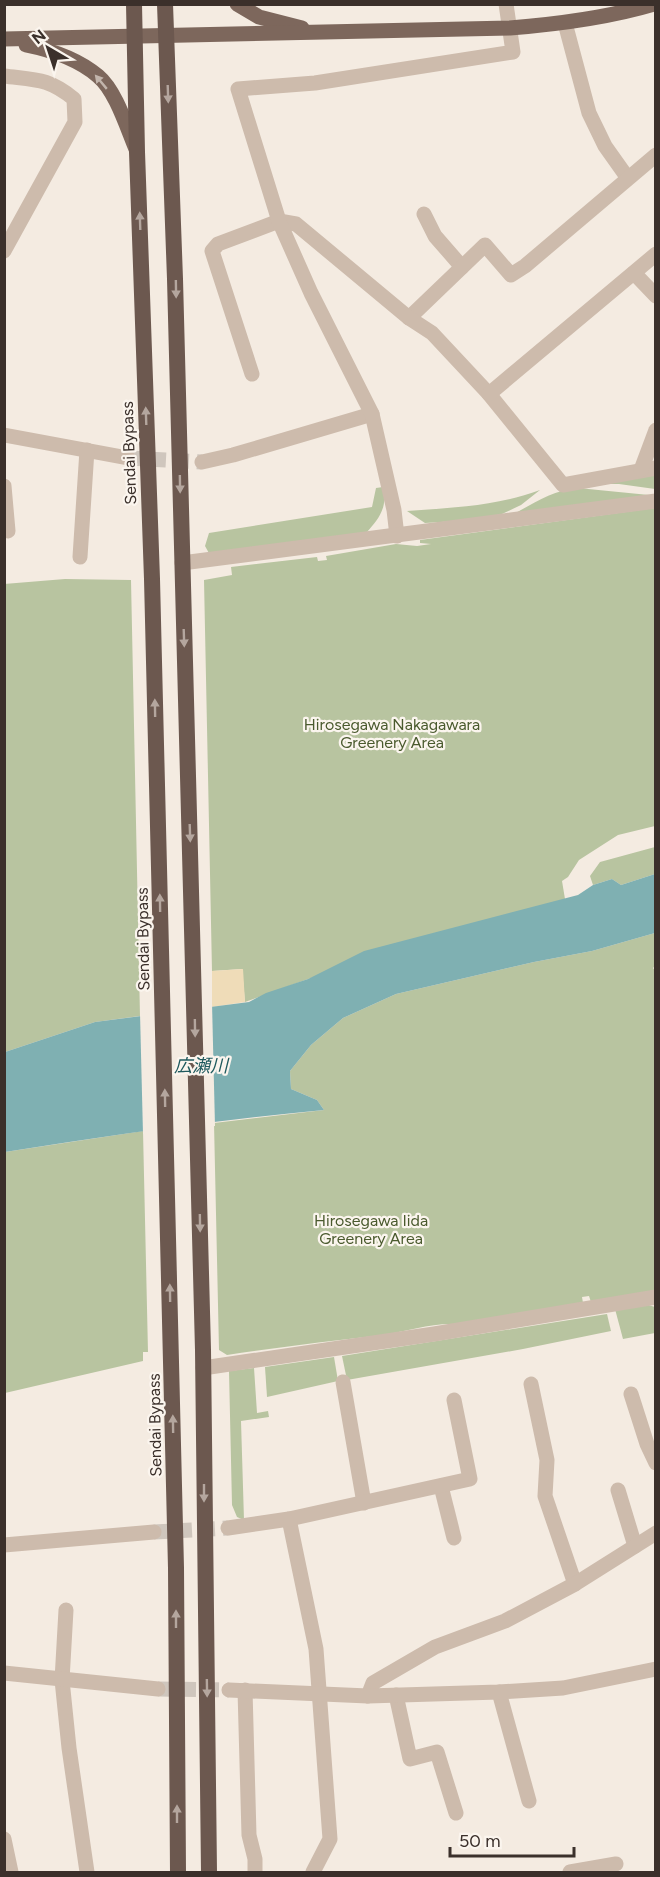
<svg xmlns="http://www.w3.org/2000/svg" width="660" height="1877" viewBox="0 0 660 1877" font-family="Figtree,'Noto Sans JP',sans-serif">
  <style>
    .green { fill: #b8c4a0 }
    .sand { fill: #efdcb8 }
    .water { fill: #7fb0b2 }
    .pier { fill: #f4ebe1 }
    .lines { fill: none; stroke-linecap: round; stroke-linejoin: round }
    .minor-tunnel { stroke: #cfc6bd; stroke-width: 15; stroke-dasharray: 15 8; stroke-linecap: butt }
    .tertiary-tunnel { stroke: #cfc6bd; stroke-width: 15; stroke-dasharray: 15 8; stroke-linecap: butt }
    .minor { stroke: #cdbbac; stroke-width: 15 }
    .tertiary { stroke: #cdbbac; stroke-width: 15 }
    .primary { stroke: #7d675c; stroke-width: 15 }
    .trunk { stroke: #6c584f; stroke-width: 16 }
    .oneway { fill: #c2b5ac }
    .oneway2 { fill: #b4a69e }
    .labels { text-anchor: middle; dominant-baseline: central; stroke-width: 4.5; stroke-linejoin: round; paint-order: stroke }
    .street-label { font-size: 16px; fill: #3b302b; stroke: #fbf5ee }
    .park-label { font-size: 16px; fill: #4a5a2e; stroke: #fbf5ee }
    .water-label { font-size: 18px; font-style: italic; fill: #1f5a5e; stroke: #fbf5ee }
  </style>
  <rect width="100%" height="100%" fill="#f4ebe1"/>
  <g class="green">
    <polygon points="655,473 655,489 619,484 597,484"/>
    <path d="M383 487C388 507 379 519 366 533L210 555 205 546 209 533 372 507 376 488Z"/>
    <path d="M578 488 649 495 512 515C534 503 553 490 578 488Z"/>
    <path d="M540 490 521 505 502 514 473 520 425 523 407 511C452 508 498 506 540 490Z"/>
    <polygon points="655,508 655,826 618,835 579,860 568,877 562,881 565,899 308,979 245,1002 242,969 212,971 204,580 232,575 231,567 317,557 318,561 327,560 326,556 396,544 417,546 431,544 420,543 420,540"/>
    <polygon points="65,579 131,580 140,1016 95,1022 5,1052 4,584"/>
    <polygon points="655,847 655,874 621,885 612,879 593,885 590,876 600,862"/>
    <path d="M655 933V966L653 968 656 972 655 1290 591 1302 589 1296 582 1297 583 1303 464 1325C437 1321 410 1331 383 1335 331 1341 279 1347 227 1355L219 1350 214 1123 324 1110 317 1100 291 1089 290 1071 311 1045 343 1018 396 994 534 962 592 951Z"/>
    <polygon points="143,1131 148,1352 143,1352 143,1361 5,1393 5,1152"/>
    <polygon points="645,1304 655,1307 655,1333 623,1339 615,1309"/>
    <polygon points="607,1314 611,1331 523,1349 347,1380 342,1356"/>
    <polygon points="334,1357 338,1381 267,1397 265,1367"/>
    <polygon points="254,1368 257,1413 268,1411 269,1417 241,1421 244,1520 237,1517 232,1505 229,1371"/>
  </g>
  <polygon class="sand" points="243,969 245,1002 212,1007 212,971"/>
  <path class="water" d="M655 874V933L592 951 534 962 396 994 343 1018 311 1045 290 1071 291 1089 317 1100 324 1110C217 1120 111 1135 5 1152V1052L95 1022 249 1002 266 993 308 979 364 951 578 895 593 885 612 879 621 885Z"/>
  <polygon class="pier" points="212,1003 215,1126 143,1134 140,1013"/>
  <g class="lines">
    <g class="minor-tunnel">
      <polyline points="128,458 202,462"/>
      <polyline points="154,1532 228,1528"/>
    </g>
    <polyline class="tertiary-tunnel" points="158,1689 229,1690"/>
    <g class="minor">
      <polyline points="565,23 589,113 605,146 627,177"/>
      <path d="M4 76C36 80 48 78 74 99L75 122 4 251"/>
      <polyline points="424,214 435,236 462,267"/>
      <polyline points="634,273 656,296"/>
      <polyline points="409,318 485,245 511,275 525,266 656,155"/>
      <polyline points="252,374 212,251 218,244 279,221 296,224 409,318 432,333 489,394 563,485 656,468"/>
      <polyline points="489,394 656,254"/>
      <polyline points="4,435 128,458"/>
      <polyline points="202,462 233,455 372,414"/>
      <polyline points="641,470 656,430"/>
      <polyline points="4,486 8,531"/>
      <polyline points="397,536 394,510 372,414 311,293 279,221 238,89 315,83 513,52 506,4"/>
      <polyline points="80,557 87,450"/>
      <polyline points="203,1368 434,1334 656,1297"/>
      <polyline points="343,1382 364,1503"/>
      <polyline points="531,1384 547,1460 545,1496 575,1584"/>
      <polyline points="631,1394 647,1444 656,1463"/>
      <polyline points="441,1486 454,1538"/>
      <polyline points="618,1490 635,1546"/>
      <polyline points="289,1519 316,1649 330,1839 313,1872"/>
      <polyline points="228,1528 289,1519 470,1479 454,1400"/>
      <polyline points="4,1545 154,1532"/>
      <polyline points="66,1610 62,1680 69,1748 87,1872"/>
      <polyline points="245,1690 249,1835 255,1859 255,1872"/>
      <polyline points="499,1692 529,1801"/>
      <polyline points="396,1695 410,1759 437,1752 456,1813"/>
      <polyline points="368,1696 373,1683 435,1647 505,1621 575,1584 656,1533"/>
      <polyline points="4,1839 11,1872"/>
      <polyline points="570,1872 616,1864"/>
    </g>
    <g class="tertiary">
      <polyline points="182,563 656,501"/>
      <polyline points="4,1673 158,1689"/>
      <polyline points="229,1690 368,1696 499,1692 563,1688 656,1669"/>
    </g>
    <g class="primary">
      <polyline points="237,4 259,17 302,28"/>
      <path d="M4 39 510 28C559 24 607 18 654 4"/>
      <path d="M26 45C51 50 78 59 98 76 116 91 127 128 136 149"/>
    </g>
    <g class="trunk">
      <polyline points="134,4 137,152 152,579 176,1568 178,1872"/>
      <polyline points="165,4 175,279 203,1350 209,1872"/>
    </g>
  </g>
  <defs><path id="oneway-solid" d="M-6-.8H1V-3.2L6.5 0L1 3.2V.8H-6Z" transform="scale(1.5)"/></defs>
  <use class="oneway" href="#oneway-solid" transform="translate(101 82) rotate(-130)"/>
  <g class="oneway2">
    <use href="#oneway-solid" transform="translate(168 94) rotate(88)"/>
    <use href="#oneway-solid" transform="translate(140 221) rotate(-92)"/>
    <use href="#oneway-solid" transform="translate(176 289) rotate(89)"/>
    <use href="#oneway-solid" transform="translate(146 416) rotate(-92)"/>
    <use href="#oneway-solid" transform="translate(180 484) rotate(89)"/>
    <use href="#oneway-solid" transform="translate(184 638) rotate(88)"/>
    <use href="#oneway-solid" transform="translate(155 708) rotate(-91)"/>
    <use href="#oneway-solid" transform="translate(190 833) rotate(88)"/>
    <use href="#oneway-solid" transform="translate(160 903) rotate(-91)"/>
    <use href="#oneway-solid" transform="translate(195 1028) rotate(89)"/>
    <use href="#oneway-solid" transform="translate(165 1098) rotate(-91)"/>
    <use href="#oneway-solid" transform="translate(200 1223) rotate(89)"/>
    <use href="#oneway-solid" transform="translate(170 1293) rotate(-91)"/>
    <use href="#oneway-solid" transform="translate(173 1424) rotate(-91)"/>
    <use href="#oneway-solid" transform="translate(204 1493) rotate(90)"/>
    <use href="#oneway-solid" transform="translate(176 1619) rotate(-90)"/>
    <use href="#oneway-solid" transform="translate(207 1688) rotate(89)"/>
    <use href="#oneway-solid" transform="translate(177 1814) rotate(-90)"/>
  </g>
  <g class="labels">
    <g class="street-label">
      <text transform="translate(129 453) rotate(-92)">Sendai Bypass</text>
      <text transform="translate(143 939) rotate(-91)">Sendai Bypass</text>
      <text transform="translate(155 1425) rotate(-91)">Sendai Bypass</text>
    </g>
    <g class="park-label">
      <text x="392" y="724">Hirosegawa Nakagawara<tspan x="392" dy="18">Greenery Area</tspan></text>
      <text x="371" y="1220">Hirosegawa Iida<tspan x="371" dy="18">Greenery Area</tspan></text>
    </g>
    <g class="water-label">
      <text x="201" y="1066">広瀬川</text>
    </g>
  </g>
  <rect width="660" height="1877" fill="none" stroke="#3b302b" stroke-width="12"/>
  <g transform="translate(48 48) rotate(321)" stroke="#fbf5ee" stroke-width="4.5" paint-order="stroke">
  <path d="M0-4.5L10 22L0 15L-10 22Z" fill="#3b302b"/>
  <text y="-9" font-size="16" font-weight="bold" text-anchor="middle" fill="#3b302b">N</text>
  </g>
  <path d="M450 1847v9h124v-9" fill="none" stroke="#3b302b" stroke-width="3"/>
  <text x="459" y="1847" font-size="18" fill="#3b302b" stroke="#fbf5ee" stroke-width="4.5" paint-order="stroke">50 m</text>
</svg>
